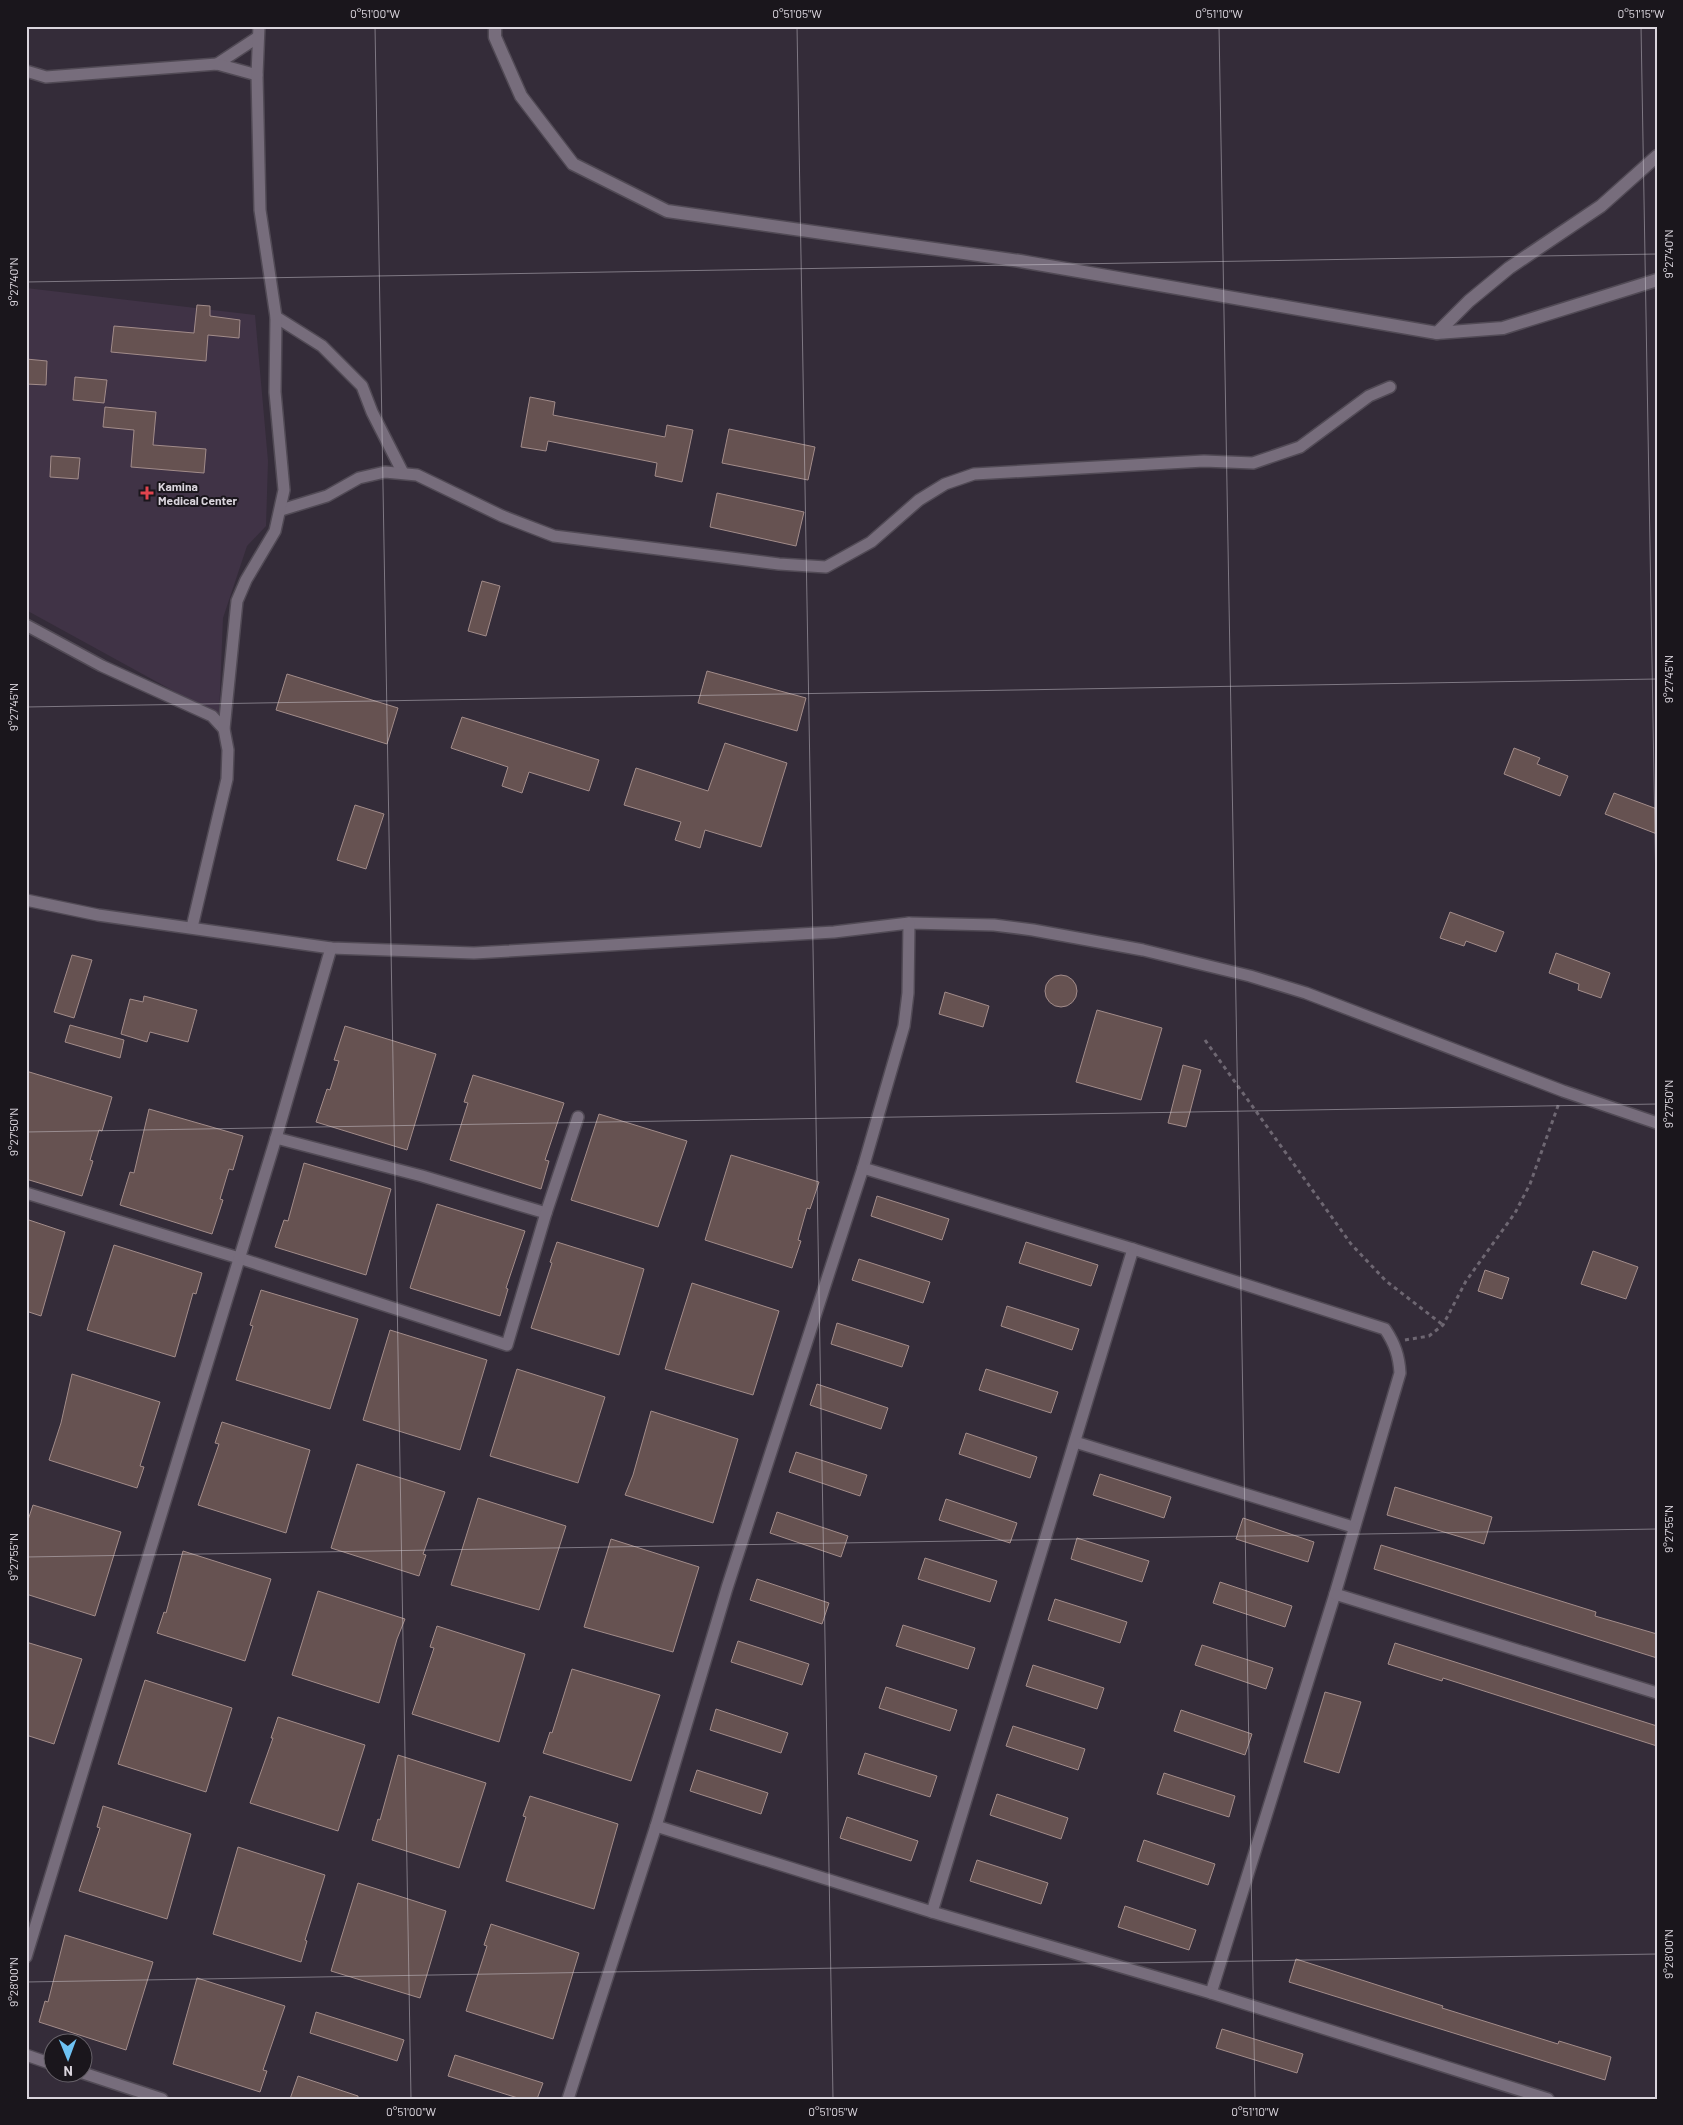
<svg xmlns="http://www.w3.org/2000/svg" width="1683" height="2125" viewBox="0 0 1683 2125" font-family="Barlow,sans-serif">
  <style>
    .built { fill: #403346 }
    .building { fill: #665251; stroke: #a28c8a }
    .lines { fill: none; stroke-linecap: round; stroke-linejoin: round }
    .service-casing { stroke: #514a55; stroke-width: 14 }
    .minor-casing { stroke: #514a55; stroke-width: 15 }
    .path { stroke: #6e6772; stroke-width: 3; stroke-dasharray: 4 4; stroke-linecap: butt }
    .service { stroke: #776d7c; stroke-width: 11 }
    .minor { stroke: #776d7c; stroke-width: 12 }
    .ticks { fill: none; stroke: #dad5dd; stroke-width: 1; stroke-opacity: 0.45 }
    .health-dot { fill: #e0444e; stroke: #1a161c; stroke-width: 2 }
    .labels { text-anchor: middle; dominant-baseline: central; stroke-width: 4; stroke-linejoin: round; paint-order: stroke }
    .poi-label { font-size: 12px; font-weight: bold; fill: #dad5dd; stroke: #1a161c; text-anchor: start }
    .neatline { fill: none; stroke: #dad5dd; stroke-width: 2 }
    .ticks-label { font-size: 12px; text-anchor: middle; fill: #dad5dd }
  </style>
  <rect width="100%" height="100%" fill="#342c39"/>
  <polygon class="built" points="26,288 255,315 268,461 266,526 247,546 223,618 219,716 26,610"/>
  <g class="building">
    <polygon points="197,305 210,306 210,316 240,320 239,338 208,335 206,361 111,352 114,326 194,333"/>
    <polygon points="26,359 47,361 46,385 26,384"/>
    <polygon points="75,377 107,380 104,403 73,400"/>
    <polygon points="530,397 555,402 553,415 665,437 667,425 693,430 682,482 655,476 657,463 548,441 546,451 521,447"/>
    <polygon points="105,407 156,412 153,445 206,449 204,473 131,467 134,430 103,427"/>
    <polygon points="729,429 815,447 808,480 722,463"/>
    <polygon points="51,456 80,458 78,479 50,477"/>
    <polygon points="717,493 804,512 796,546 710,527"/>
    <polygon points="482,581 500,586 486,636 468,631"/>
    <polygon points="707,671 806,698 797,731 698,703"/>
    <polygon points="287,674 398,708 387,744 276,710"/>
    <polygon points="462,717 599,760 589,791 529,772 522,793 502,786 508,767 451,748"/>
    <polygon points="725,743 787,763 761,847 705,830 700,848 675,840 681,822 624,805 636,768 708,791"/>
    <polygon points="1514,748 1540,758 1537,764 1568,776 1560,796 1504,774"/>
    <polygon points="1614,793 1657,809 1657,834 1605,814"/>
    <polygon points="355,805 384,814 366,869 337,860"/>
    <polygon points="1450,912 1504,932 1496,952 1466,941 1464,946 1440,938"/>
    <polygon points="1556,953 1610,973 1601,998 1578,990 1579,984 1549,973"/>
    <polygon points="72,955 92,960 74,1018 54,1012"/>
    <circle cx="1061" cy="991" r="16"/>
    <polygon points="945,992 989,1006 983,1027 939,1014"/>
    <polygon points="144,996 197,1010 188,1042 150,1032 147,1042 121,1034 130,999 143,1002"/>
    <polygon points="1097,1010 1162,1028 1141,1100 1076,1082"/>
    <polygon points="70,1025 124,1040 120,1058 65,1042"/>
    <polygon points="345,1026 436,1054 407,1150 316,1122 327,1089 330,1090 339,1061 334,1060"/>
    <polygon points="1183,1065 1201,1070 1186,1127 1168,1123"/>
    <polygon points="26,1071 112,1097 102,1131 99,1130 90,1160 93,1161 82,1196 26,1179"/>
    <polygon points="473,1075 564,1103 545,1160 549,1161 541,1189 450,1160 468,1103 464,1102"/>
    <polygon points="149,1109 243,1136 233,1170 229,1169 220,1199 223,1200 212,1234 120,1205 130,1172 134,1173"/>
    <polygon points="599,1114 687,1141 658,1227 571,1200"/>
    <polygon points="731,1155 819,1182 810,1209 807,1208 798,1240 801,1241 792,1268 705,1240"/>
    <polygon points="304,1163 391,1189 366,1275 275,1247 284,1220 288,1221"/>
    <polygon points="877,1196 949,1219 942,1240 871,1216"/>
    <polygon points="437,1204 525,1231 506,1288 508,1289 500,1316 410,1288"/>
    <polygon points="26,1219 65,1232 41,1316 26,1311"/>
    <polygon points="557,1242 644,1269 619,1355 531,1328 552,1263 550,1262"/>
    <polygon points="1026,1242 1098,1265 1091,1286 1019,1263"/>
    <polygon points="114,1245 202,1273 196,1294 193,1293 175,1357 87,1330"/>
    <polygon points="1593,1251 1638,1267 1626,1299 1581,1284"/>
    <polygon points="859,1259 930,1282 923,1303 852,1280"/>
    <polygon points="1485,1270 1509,1278 1502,1299 1478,1291"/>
    <polygon points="692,1283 779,1311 753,1395 665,1369"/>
    <polygon points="261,1290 358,1319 330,1409 236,1380 253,1326 250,1325"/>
    <polygon points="1007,1306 1079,1329 1072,1350 1001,1326"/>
    <polygon points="837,1323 909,1346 902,1367 831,1344"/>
    <polygon points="390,1330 487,1360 460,1450 363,1420"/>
    <polygon points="517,1369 605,1397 578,1483 490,1456"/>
    <polygon points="986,1369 1058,1392 1051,1413 979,1390"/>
    <polygon points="72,1374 160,1402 140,1466 144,1467 137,1488 49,1460 61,1423"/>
    <polygon points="817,1384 888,1408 881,1429 810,1405"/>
    <polygon points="651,1411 738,1439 713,1523 625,1495 633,1475"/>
    <polygon points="222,1422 310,1450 286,1533 198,1505 219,1444 215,1443"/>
    <polygon points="966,1433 1037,1457 1030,1478 959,1454"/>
    <polygon points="796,1452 867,1475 860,1496 789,1472"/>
    <polygon points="357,1464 445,1492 423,1554 426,1555 419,1576 331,1548"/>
    <polygon points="1100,1474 1171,1497 1164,1518 1093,1495"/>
    <polygon points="1395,1487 1492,1517 1484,1544 1387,1515"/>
    <polygon points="478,1498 566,1526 539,1610 451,1585"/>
    <polygon points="946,1499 1017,1523 1010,1543 939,1520"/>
    <polygon points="33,1505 121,1532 95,1616 26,1594 26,1526"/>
    <polygon points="777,1512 848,1536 841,1557 770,1533"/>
    <polygon points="1243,1518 1314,1542 1308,1562 1236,1539"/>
    <polygon points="1077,1538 1149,1561 1142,1582 1071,1559"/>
    <polygon points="611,1539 699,1567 673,1652 584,1627"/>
    <polygon points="1381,1545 1596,1612 1595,1616 1657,1634 1657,1658 1374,1569"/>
    <polygon points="183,1551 271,1579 245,1661 157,1633 164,1612 166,1613"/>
    <polygon points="925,1558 997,1581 990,1602 918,1579"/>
    <polygon points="757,1579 829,1603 822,1624 750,1600"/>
    <polygon points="1220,1582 1292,1606 1285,1627 1213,1603"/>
    <polygon points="318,1591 405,1619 397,1639 379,1703 292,1675"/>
    <polygon points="1055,1599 1127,1622 1120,1643 1048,1620"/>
    <polygon points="903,1625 975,1648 968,1669 896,1646"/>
    <polygon points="437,1626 525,1654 499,1742 412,1714 434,1648 430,1647"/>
    <polygon points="738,1641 809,1664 802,1685 731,1662"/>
    <polygon points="26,1642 82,1659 54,1744 26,1735"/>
    <polygon points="1395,1643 1657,1726 1657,1746 1443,1678 1442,1681 1388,1664"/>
    <polygon points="1202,1645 1273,1668 1266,1689 1195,1665"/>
    <polygon points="1033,1665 1104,1688 1097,1709 1026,1686"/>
    <polygon points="572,1669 660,1695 631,1781 543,1753 550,1732 552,1733"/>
    <polygon points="145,1680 232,1708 206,1792 118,1764"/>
    <polygon points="886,1687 957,1710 950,1731 879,1708"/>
    <polygon points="1325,1692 1361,1702 1339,1773 1304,1762"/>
    <polygon points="716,1709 788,1733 781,1753 710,1730"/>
    <polygon points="1181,1710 1252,1734 1245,1755 1174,1731"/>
    <polygon points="278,1717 365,1745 338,1831 250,1803 273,1738 271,1738"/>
    <polygon points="1013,1726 1085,1749 1078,1770 1006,1746"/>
    <polygon points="865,1753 937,1776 930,1797 858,1774"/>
    <polygon points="398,1755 486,1783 459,1868 372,1840 378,1819 380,1820"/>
    <polygon points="697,1770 768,1793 761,1814 690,1791"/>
    <polygon points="1164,1773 1235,1796 1229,1817 1157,1794"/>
    <polygon points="997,1794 1068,1818 1061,1839 990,1815"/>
    <polygon points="530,1796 618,1824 594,1909 506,1881 526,1817 523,1816"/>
    <polygon points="103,1806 191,1834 167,1919 79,1891 100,1828 97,1827"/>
    <polygon points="847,1817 918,1841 911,1861 840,1838"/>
    <polygon points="1144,1840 1215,1864 1208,1885 1137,1861"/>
    <polygon points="238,1847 325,1875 305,1940 307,1941 301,1962 213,1934"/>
    <polygon points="977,1860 1048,1883 1041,1904 970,1881"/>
    <polygon points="358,1883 446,1911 420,1998 331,1971"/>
    <polygon points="1125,1906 1196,1930 1189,1950 1118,1927"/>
    <polygon points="491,1924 579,1953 553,2039 466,2011 487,1946 484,1945"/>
    <polygon points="65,1935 153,1962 126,2050 39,2022 45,2001 48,2002"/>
    <polygon points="1296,1959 1443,2006 1442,2008 1558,2044 1559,2041 1611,2057 1605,2080 1289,1982"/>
    <polygon points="197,1978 285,2006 263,2070 267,2071 260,2092 173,2064"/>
    <polygon points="316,2012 404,2040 397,2061 310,2033"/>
    <polygon points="1222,2029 1303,2054 1297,2073 1216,2048"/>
    <polygon points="455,2055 543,2083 537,2099 521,2099 448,2076"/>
    <polygon points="298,2076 358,2096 358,2099 290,2099"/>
  </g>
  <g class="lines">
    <g class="service-casing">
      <g id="service">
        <polyline points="217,64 258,37"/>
        <polyline points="26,71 46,77 217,64 257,75"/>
        <polyline points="276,317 322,346 362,386 372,412 403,473"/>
        <polyline points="281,510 327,496 359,478 385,472 417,475 502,516 554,536 779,564 826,567 871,542 919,500 945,484 974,474 1204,461 1253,463 1300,447 1369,396 1390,387"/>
        <polyline points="26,625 102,666 212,716 224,729"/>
        <polyline points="26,900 98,915 331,948 474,953 834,932 909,923 994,925 1033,930 1143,950 1250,976 1306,993 1563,1091 1657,1123"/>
        <polyline points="192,927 227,779 228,750 224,729 237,601 246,580 275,531 284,490 275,392 276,317 260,210 257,75 259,26"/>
        <polyline points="276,1138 422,1176 546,1213"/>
        <path d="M863 1168 1133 1249 1385 1329C1395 1344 1399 1356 1400 1373L1335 1594 1211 1993"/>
        <polyline points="26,1193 239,1258 507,1345 546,1213 578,1117"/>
        <polyline points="1075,1442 1353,1527"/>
        <polyline points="1335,1594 1657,1693"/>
        <polyline points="656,1826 932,1912 1211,1993 1548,2099"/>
        <polyline points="932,1912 1133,1249"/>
        <polyline points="26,1957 276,1138 331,948"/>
        <polyline points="26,2055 52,2064"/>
        <polyline points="80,2072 162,2099"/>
        <polyline points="568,2099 656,1826 727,1588 863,1168 904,1026 908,993 909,923"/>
      </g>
    </g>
    <g class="minor-casing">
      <g id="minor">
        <polyline points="495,26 495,37 521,96 573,164 667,211 1020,261 1437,333 1503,328 1657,280"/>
        <polyline points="1437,333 1469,301 1509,268 1601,206 1657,156"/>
      </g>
    </g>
    <g class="path">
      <polyline points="1205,1040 1351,1244 1386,1281 1443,1325"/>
      <polyline points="1405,1340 1429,1336 1443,1325 1466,1281 1515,1213 1530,1184 1559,1103"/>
    </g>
    <use href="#service" class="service"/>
    <use href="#minor" class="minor"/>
  </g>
  <path class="ticks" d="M375 26 411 2099M797 26 833 2099M1219 26 1255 2099M1641 26 1657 950M26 282 1657 254M26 707 1657 679M26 1132 1657 1104M26 1557 1657 1529M26 1982 1657 1954"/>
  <path class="health-dot" d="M144.5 485.5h5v5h5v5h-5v5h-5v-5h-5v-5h5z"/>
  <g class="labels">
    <g class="poi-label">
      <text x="158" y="486">Kamina<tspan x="158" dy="14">Medical Center</tspan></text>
    </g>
  </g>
  <rect width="1683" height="2125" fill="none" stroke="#1a161c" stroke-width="55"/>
  <g transform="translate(68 2058) rotate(179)"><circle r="24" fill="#1a161c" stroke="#676269"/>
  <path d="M0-4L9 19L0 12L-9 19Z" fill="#6ec2f3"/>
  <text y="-8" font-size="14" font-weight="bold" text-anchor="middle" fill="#dad5dd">N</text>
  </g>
  <rect x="28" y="28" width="1628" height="2070" class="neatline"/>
  <g class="ticks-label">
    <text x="375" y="18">0°51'00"W</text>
    <text x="797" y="18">0°51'05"W</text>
    <text x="1219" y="18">0°51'10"W</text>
    <text x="1641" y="18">0°51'15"W</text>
    <text transform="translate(1669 254) rotate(-90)" y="4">9°27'40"N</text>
    <text transform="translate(14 282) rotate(-90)" y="4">9°27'40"N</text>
    <text transform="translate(1669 679) rotate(-90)" y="4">9°27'45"N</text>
    <text transform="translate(14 707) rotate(-90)" y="4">9°27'45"N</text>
    <text transform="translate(1669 1104) rotate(-90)" y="4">9°27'50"N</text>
    <text transform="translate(14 1132) rotate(-90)" y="4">9°27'50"N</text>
    <text transform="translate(1669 1529) rotate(-90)" y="4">9°27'55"N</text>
    <text transform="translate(14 1557) rotate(-90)" y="4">9°27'55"N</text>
    <text transform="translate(1669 1954) rotate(-90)" y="4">9°28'00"N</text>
    <text transform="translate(14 1982) rotate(-90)" y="4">9°28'00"N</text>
    <text x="411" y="2116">0°51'00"W</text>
    <text x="833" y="2116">0°51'05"W</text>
    <text x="1255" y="2116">0°51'10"W</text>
  </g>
</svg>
